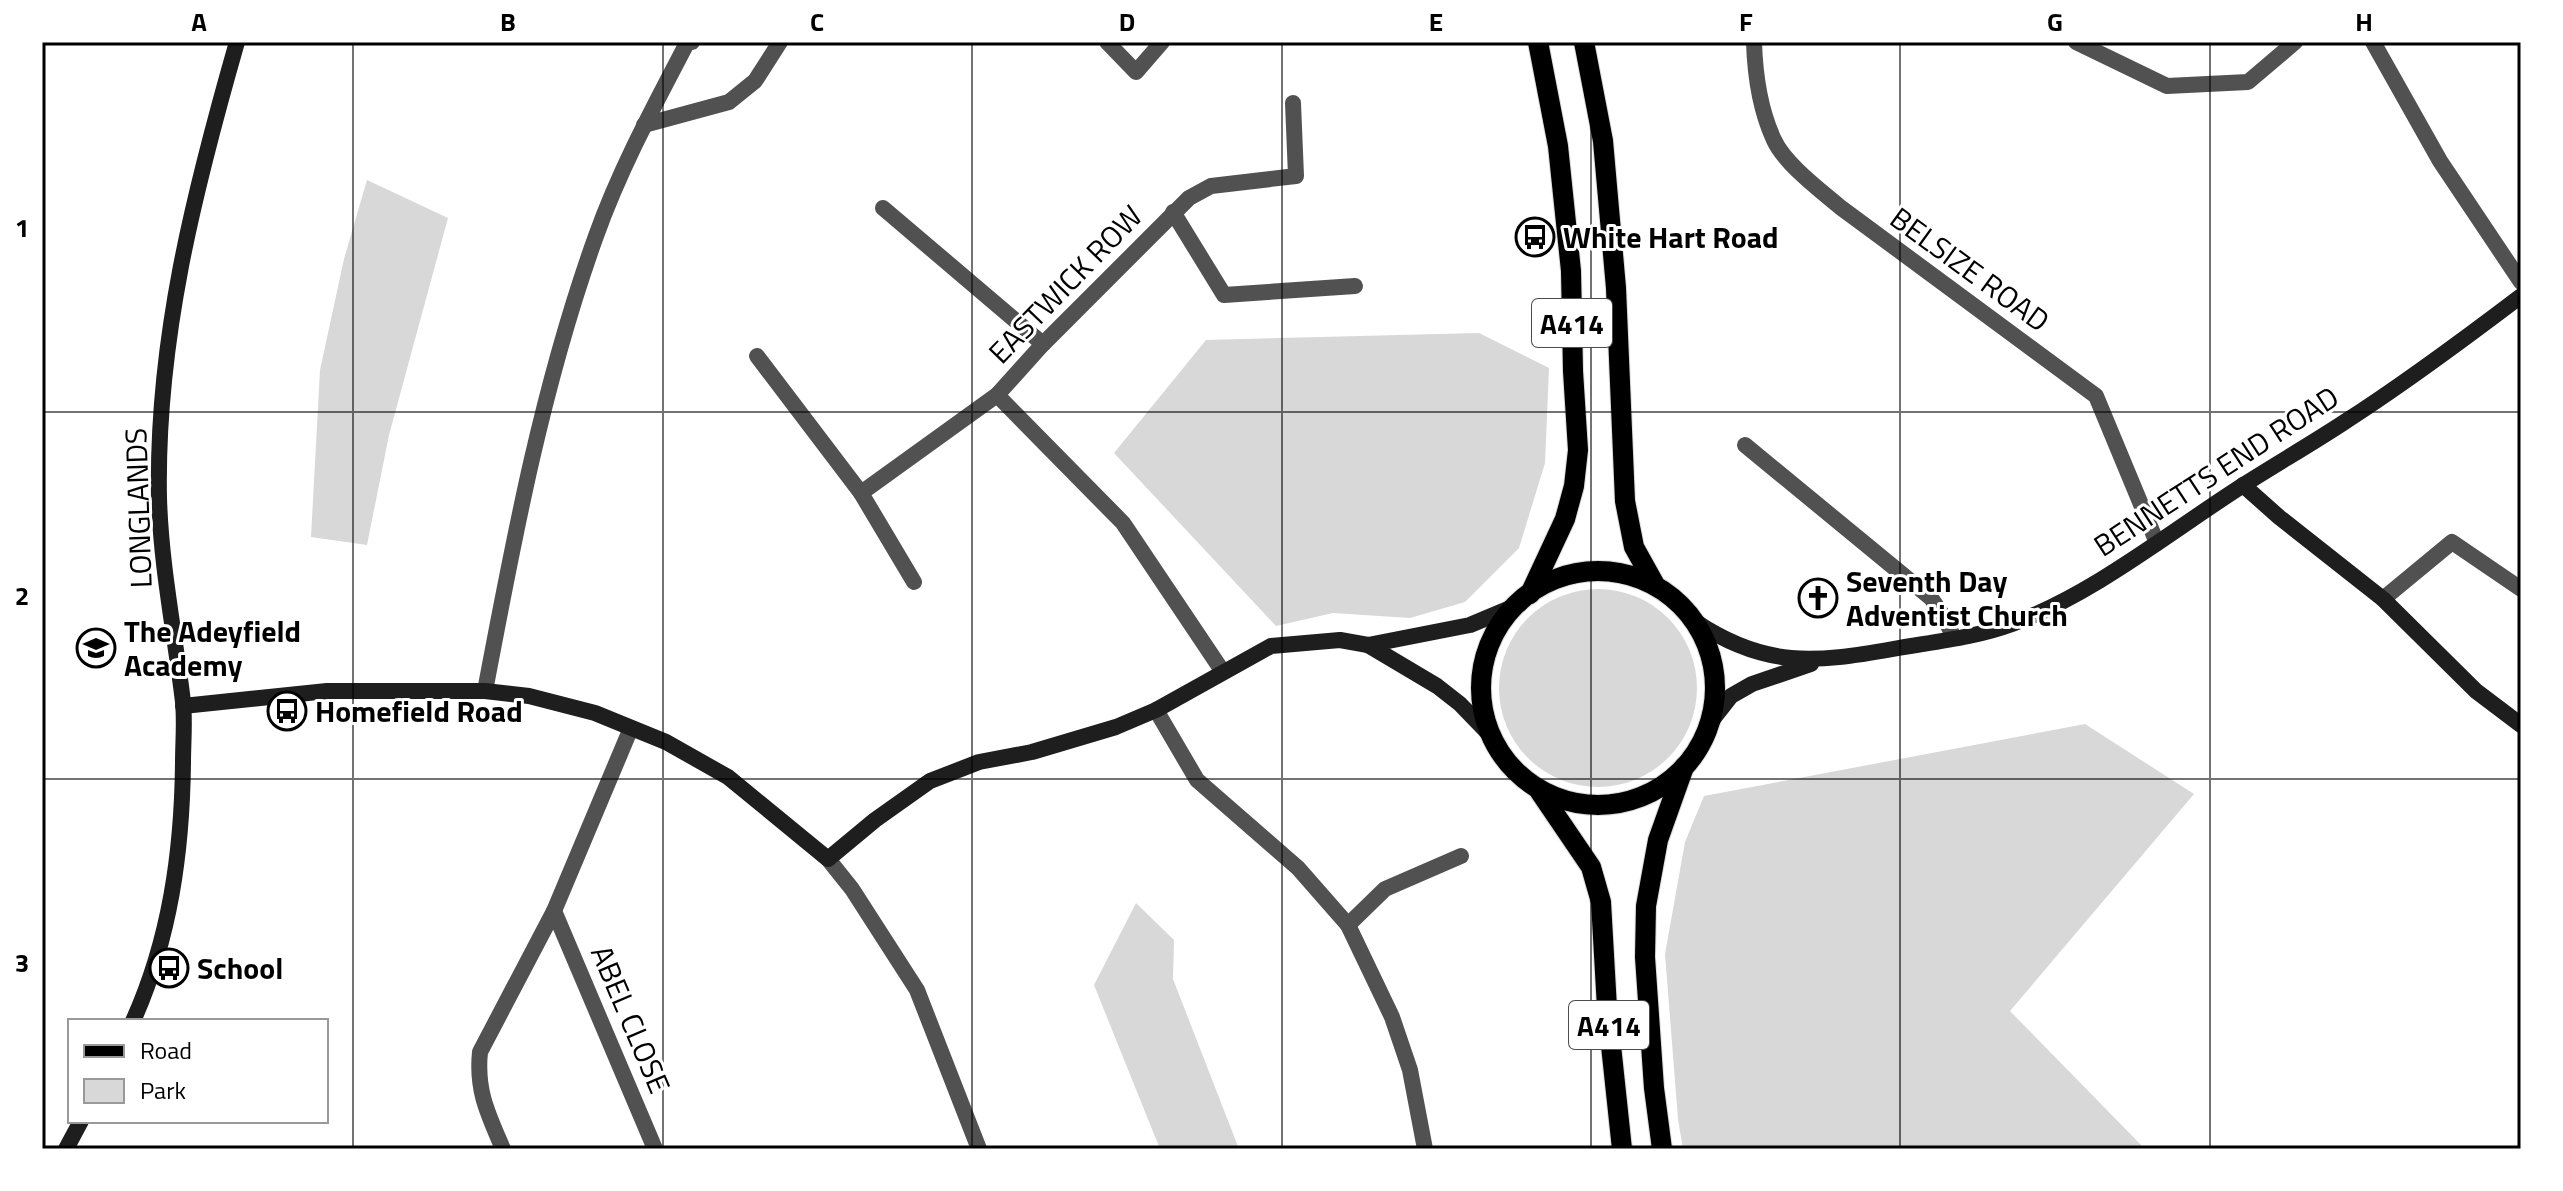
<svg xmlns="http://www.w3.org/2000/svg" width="2563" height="1191" viewBox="0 0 2563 1191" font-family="'Titillium Web',sans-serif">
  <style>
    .green { fill: #d8d8d8 }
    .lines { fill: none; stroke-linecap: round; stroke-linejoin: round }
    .primary-casing { stroke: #dbdbdb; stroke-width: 22 }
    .street { stroke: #515151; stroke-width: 16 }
    .secondary { stroke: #1e1e1e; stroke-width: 16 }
    .primary { stroke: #000; stroke-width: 20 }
    .grid { fill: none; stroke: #000; stroke-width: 2; stroke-opacity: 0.55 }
    .labels { text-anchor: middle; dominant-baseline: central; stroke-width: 6; stroke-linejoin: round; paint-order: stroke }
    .shield { fill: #fff; stroke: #4c4c4c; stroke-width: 2 }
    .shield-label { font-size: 28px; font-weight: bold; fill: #000 }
    .poi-label { font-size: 30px; font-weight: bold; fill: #000; stroke: #fff; text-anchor: start }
    .street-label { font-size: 30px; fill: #000; stroke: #fff }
    .neatline { fill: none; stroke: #000; stroke-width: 3 }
    .grid-label { font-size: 26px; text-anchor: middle; font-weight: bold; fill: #000 }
  </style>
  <rect width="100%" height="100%" fill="#fff"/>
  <g class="green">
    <polygon points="367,180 448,218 389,435 367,545 311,537 320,370 344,259"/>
    <polygon points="1479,333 1549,368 1545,463 1519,548 1465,602 1410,618 1333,613 1276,626 1114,453 1206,340"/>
    <circle cx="1598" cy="688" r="99"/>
    <polygon points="2085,724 2194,794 2010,1011 2145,1149 1683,1149 1678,1119 1665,954 1685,842 1704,796"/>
    <polygon points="1136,903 1174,940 1173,979 1239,1149 1160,1149 1094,985"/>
  </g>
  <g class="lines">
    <g class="primary-casing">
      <g id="primary">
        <polyline points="1584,42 1603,141 1616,288 1625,501 1634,547 1654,583"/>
        <circle cx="1598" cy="688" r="117"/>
        <polyline points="1530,594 1565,519 1574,486 1578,450 1573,371 1571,271 1558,146 1538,42"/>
        <polyline points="1540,792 1591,867 1601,902 1607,1008 1622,1149"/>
        <polyline points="1662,1149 1654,1088 1645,957 1646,906 1658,840 1684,767"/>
      </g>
    </g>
    <g class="street">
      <polyline points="1107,42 1136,72 1162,42"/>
      <path d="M1754 42C1755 75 1760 110 1774 140 1785 164 1820 190 1840 207L2096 396 2157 543"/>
      <polyline points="2076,42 2167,86 2248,82 2295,42"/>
      <polyline points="2373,42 2440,161 2521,282"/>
      <polyline points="644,125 729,102 755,81 780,42"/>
      <polyline points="883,208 1043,344"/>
      <polyline points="1173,212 1224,295 1355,286"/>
      <polyline points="757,356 861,493 914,582"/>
      <polyline points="997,395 1123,523 1223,672"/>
      <polyline points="1745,445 1931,598 1944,617 1954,638"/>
      <polyline points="861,493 997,395 1043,344 1189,198 1211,186 1296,176 1293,103"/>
      <polyline points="2383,599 2452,542 2521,589"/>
      <path d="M485 691C514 537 543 383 596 236 620 169 654 106 687 43L692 42"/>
      <polyline points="1156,710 1197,780 1298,868 1348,925 1392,1017 1410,1070 1425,1149"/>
      <polyline points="828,859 852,889 917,990 979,1149"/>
      <polyline points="554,911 655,1149"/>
      <polyline points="1348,925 1385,889 1461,856"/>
      <path d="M503 1149C488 1114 476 1091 480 1052L554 911 631 728"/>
    </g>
    <g class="secondary">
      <polyline points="2243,485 2279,517 2383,599 2476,691 2521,725"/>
      <path d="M1696 622C1765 668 1815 663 1893 649 1932 642 1974 638 2012 624 2094 594 2171 531 2245 484 2278 463 2311 444 2343 423 2404 384 2463 340 2521 296"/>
      <polyline points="1368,645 1437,686 1460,704 1488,733"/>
      <polyline points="183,706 327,691 485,691 529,696 595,713 666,742 728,777 828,859 875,820 930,781 979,762 1032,752 1116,727 1156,710 1271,646 1340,640 1368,645 1470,625 1520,604"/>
      <polyline points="1713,719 1731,696 1752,684 1811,664"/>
      <path d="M133 1021C170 939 182 852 183 763 183 743 185 722 183 702 175 634 161 567 159 498 156 341 194 192 237 42"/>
      <polyline points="66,1149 81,1121"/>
    </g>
    <use href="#primary" class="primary"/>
  </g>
  <path class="grid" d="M353 42V1149M663 42V1149M972 42V1149M1282 42V1149M1591 42V1149M1900 42V1149M2210 42V1149M42 412H2521M42 779H2521"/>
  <defs>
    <g id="bus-ring" transform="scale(2)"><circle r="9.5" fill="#fff" stroke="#000" stroke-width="1.5"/><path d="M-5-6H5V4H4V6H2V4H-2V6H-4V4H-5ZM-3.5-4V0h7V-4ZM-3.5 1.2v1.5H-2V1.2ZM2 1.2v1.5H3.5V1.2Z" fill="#000"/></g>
    <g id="church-ring" transform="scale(2)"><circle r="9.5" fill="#fff" stroke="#000" stroke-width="1.5"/><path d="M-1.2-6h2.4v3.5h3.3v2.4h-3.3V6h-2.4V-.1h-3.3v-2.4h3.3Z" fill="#000"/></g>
    <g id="school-ring" transform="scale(2)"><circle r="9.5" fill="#fff" stroke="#000" stroke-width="1.5"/><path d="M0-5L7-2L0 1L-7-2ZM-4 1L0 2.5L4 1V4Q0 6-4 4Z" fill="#000"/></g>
  </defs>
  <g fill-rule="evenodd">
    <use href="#bus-ring" x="1535" y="237"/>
    <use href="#church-ring" x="1818" y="598"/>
    <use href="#school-ring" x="96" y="648"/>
    <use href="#bus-ring" x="287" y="711"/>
    <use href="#bus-ring" x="169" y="968"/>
  </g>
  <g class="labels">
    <g class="shield">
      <rect x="1532" y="299" width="80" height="48" rx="6"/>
      <rect x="1569" y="1001" width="80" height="48" rx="6"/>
    </g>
    <g class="shield-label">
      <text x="1572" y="323">A414</text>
      <text x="1609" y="1025">A414</text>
    </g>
    <g class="poi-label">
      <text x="1563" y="237">White Hart Road</text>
      <text x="1846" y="581">Seventh Day<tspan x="1846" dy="34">Adventist Church</tspan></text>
      <text x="124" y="631">The Adeyfield<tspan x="124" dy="34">Academy</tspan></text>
      <text x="315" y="711">Homefield Road</text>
      <text x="197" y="968">School</text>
    </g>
    <g class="street-label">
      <text transform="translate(1970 269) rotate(36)">BELSIZE ROAD</text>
      <text transform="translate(1065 284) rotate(-46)">EASTWICK ROW</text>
      <text transform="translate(2216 471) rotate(-33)">BENNETTS END ROAD</text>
      <text transform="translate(138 508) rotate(-92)">LONGLANDS</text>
      <text transform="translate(631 1019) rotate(67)">ABEL CLOSE</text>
    </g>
  </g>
  <rect width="2563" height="1191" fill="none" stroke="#ffffff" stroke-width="88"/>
  <rect x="68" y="1019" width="260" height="104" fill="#ffffff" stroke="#999999" stroke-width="2"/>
  <rect x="84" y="1045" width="40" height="12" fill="#000000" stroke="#999999" stroke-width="2"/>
  <text x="140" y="1059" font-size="24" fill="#000000">Road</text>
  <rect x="84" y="1079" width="40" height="24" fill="#d8d8d8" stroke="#999999" stroke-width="2"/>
  <text x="140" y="1099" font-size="24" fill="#000000">Park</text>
  <rect x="44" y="44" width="2475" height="1103" class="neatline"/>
  <g class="grid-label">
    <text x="199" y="31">A</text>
    <text x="508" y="31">B</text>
    <text x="817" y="31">C</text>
    <text x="1127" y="31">D</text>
    <text x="1436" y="31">E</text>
    <text x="1746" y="31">F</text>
    <text x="2055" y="31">G</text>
    <text x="2364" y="31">H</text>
    <text x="22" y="237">1</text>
    <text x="22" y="605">2</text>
    <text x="22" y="972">3</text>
  </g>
</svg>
